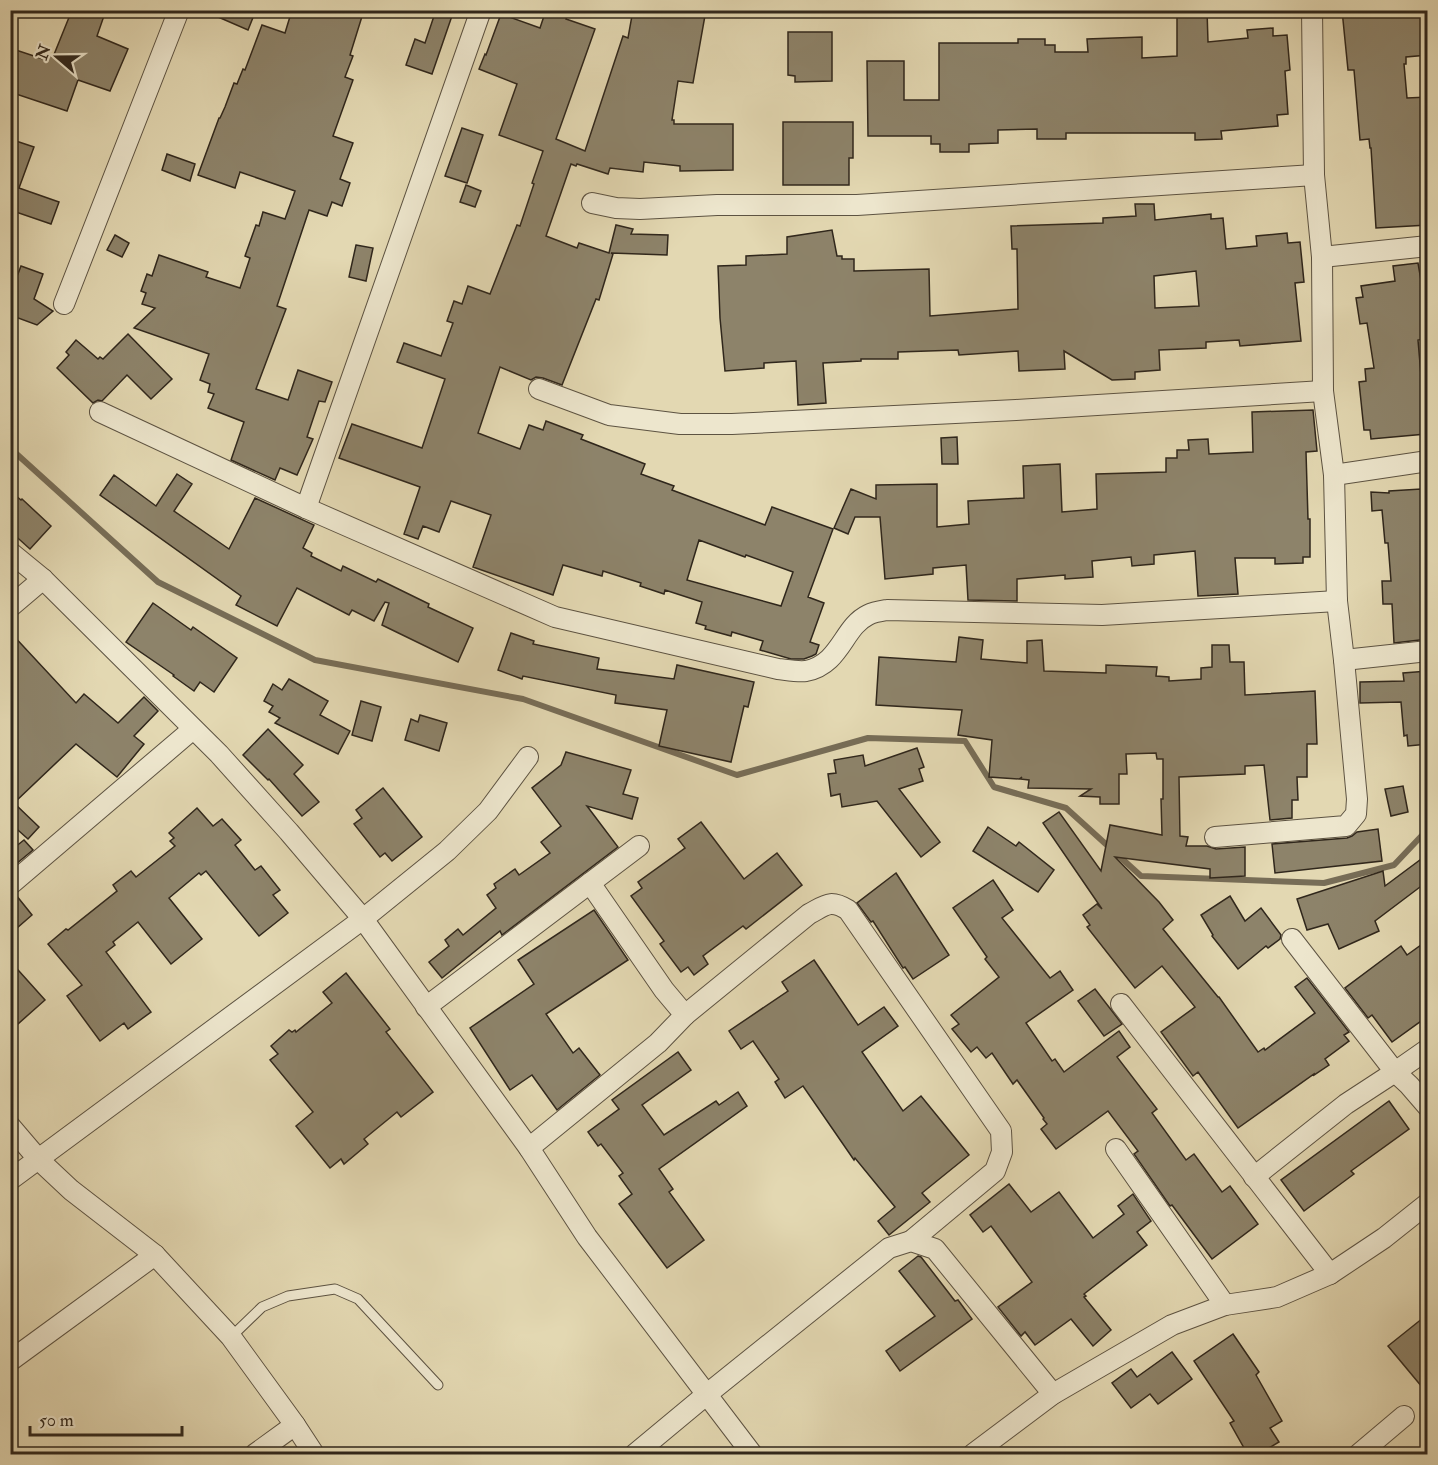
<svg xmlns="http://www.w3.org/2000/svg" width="1438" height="1465" viewBox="0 0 1438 1465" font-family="'IM FELL Double Pica',serif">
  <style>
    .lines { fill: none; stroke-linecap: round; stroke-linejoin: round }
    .stream { stroke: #776d57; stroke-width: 6 }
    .building { fill: #8d836a; stroke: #30271c; stroke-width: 1.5; fill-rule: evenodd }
    .lane-casing { stroke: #5d5342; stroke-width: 11 }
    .street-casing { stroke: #5d5342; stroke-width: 22 }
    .lane { stroke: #ede6cd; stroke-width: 9 }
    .street { stroke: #ede6cd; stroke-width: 20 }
  </style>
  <rect width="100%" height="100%" fill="#e3d8b2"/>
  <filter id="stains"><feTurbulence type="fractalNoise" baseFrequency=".00333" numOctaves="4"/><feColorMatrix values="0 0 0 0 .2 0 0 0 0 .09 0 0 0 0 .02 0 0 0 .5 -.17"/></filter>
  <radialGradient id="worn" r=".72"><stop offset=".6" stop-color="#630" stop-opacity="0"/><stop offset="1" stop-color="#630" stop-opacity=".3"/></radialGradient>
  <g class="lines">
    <polyline class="stream" points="10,448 158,582 315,660 523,699 737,775 868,738 965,741 994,787 1066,808 1141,876 1324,883 1394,865 1428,829"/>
  </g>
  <g class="building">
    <polygon points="72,10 106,10 97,36 128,49 110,91 78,80 67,111 10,92 10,48 43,59 45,54 53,57"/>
    <polygon points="202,10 256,10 248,30"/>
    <polygon points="292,10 364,10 350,55 353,56 345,77 353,80 333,136 353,143 340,179 350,183 342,206 332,202 327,216 309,210 277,306 286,309 256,389 288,400 298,370 332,382 325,402 319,401 307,437 313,439 297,475 280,468 275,480 231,460 244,422 208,408 214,394 208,392 210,384 200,380 209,354 134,328 155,308 142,304 146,293 141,291 147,274 152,276 159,255 208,272 206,277 240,288 250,258 245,256 256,225 259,226 263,212 285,219 295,191 240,172 235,188 198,175 219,118 220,118 225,107 234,83 237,84 243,69 245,70 262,25 285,33"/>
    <polygon points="436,10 454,10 432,74 406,65 415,39 425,43"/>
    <path d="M546 10H551L567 16 566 19 595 29 556 139 585 151 623 36 628 38 633 10H706L693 83 678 81 672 120H674V124H733V170L680 171V166L644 162 643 172 610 168 608 174 577 164 576 166 571 164 546 236 577 248 579 243 609 253 616 225 633 229 631 234 668 235 667 255 611 253 613 254 599 300 596 299 562 385 543 378 536 377 531 380 500 367 478 433 520 449 529 425 543 430 546 421 583 435 581 439 645 464 641 474 674 486 672 490 765 525 772 507 833 529 808 597 824 603 810 642 819 645 816 654 812 656 804 659H791L760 650 763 641 732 632 731 636 705 629 706 626 696 623 702 602 665 590 664 594 640 586 641 583 603 571 602 576 563 565 553 595 473 567 491 515 451 501 439 532 423 526 418 539 404 534 420 487 339 458 352 424 422 448 445 379 397 362 404 343 441 356 453 323 447 321 454 301 462 304 468 286 490 294 517 225 520 226 534 184 532 183 543 151 499 135 517 84 479 69 485 54 486 55 501 14 540 28ZM699 540 745 557 746 555 793 572 781 606 687 580Z"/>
    <polygon points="1177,10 1207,10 1208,42 1248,38 1247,30 1273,28 1273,36 1287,35 1290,70 1285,71 1288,114 1277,115 1278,126 1221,131 1222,139 1195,140 1195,133 1066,133 1066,139 1037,139 1037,129 998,130 998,143 969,144 969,152 940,152 940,144 931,144 931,136 868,136 867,61 904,61 904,100 939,100 939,43 1018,43 1018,39 1045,39 1045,45 1055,45 1055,52 1088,52 1087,39 1142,37 1142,58 1177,56"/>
    <polygon points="1342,10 1428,10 1428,55 1406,57 1406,64 1404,64 1407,98 1428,97 1428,225 1376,228 1371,148 1370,148 1369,139 1360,140 1354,70 1348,70"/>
    <polygon points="788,32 832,32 832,81 795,82 795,76 788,75"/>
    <polygon points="783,122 853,122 853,158 849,158 849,185 783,185"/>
    <polygon points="462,128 483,135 467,183 445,176"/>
    <polygon points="10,139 34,147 19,188 59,202 51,224 10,210"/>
    <polygon points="167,154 195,164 190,181 162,170"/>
    <polygon points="466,185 481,191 475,207 460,202"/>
    <path d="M1135 204H1154L1155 220 1211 214V219L1223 218 1226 249 1257 246 1256 236 1287 233 1288 243 1300 242 1304 282 1295 283 1301 341 1240 346 1239 340 1206 342V348L1159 350 1160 370 1135 372V379L1112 380 1064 351 1065 369 1019 371 1018 351 959 355 958 350 898 352V359H861V361L823 363 826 403 798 405 796 361 764 363V368L725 371 720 318 718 266 746 265V256L787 254V237L832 230 837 256H842V259H854V271L929 269 930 316 1018 309 1017 249H1012L1011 226 1103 223V218L1136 216ZM1196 271 1199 306 1155 308 1154 276Z"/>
    <polygon points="115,235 129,243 122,257 107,250"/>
    <polygon points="356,245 373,248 366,281 349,277"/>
    <polygon points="1418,263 1428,321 1428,338 1418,340 1426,434 1371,439 1370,430 1364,430 1359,382 1366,381 1365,369 1374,368 1367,323 1360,324 1356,298 1363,297 1361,286 1395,281 1393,266"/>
    <polygon points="21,266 43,274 34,299 53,311 37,325 10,315 10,295"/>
    <polygon points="128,334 172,379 151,399 127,375 102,401 98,400 93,403 57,368 69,355 66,352 76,340 98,359 100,357 103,359"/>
    <polygon points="1313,410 1317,451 1306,452 1308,519 1310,519 1310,557 1303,557 1303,563 1275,564 1275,558 1235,558 1238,594 1198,596 1195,551 1154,555 1154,564 1132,566 1131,557 1092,561 1093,577 1065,579 1065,575 1017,579 1017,601 968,600 966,565 933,568 933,574 885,579 880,517 855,517 848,534 834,528 851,489 876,499 876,485 937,484 937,527 969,524 968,501 1024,498 1023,466 1060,464 1062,512 1097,509 1096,474 1166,472 1166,458 1177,458 1177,450 1189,450 1188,440 1208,439 1209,454 1253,452 1252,412"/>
    <polygon points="957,437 958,464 942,464 941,438"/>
    <polygon points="177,474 192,484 174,511 229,549 255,498 314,525 303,548 312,553 311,556 341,571 343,566 376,582 378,579 429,604 428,607 473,628 458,662 382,625 389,603 385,602 374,621 352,610 349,615 297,588 277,626 236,605 241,596 100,495 114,475 156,506"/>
    <polygon points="1421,489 1422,506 1428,506 1428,639 1394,643 1392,604 1383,604 1382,581 1391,581 1388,543 1385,543 1382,510 1372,511 1371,492 1389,493 1389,491"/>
    <polygon points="10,491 21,500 22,499 51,526 30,549 10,531"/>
    <polygon points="153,603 191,630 193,627 237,658 214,692 200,682 194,691 173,676 174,675 126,642"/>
    <polygon points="10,632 76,703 84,694 118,723 144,697 158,711 134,736 144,744 117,777 76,744 14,803 39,827 28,839 10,823"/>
    <polygon points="511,633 534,641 533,644 599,658 597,669 674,679 677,665 754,682 748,707 744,706 731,762 659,746 667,710 615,703 616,695 523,676 522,679 498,670"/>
    <polygon points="959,637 983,640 981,659 1027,663 1027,641 1042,640 1044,671 1106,673 1106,665 1157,667 1156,676 1169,677 1169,681 1201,679 1201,668 1212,667 1212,645 1229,645 1230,662 1244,662 1245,695 1315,691 1317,744 1307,744 1307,777 1297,777 1298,800 1292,800 1292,818 1270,820 1264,765 1245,766 1245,774 1179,777 1180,836 1188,837 1186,846 1207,846 1216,849 1245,847 1245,876 1210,878 1210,869 1115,857 1159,902 1173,920 1163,929 1218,997 1219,997 1258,1052 1264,1048 1265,1050 1315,1013 1295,987 1307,978 1349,1032 1344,1035 1349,1041 1325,1059 1329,1065 1314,1075 1314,1074 1238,1128 1198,1072 1193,1076 1161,1032 1195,1007 1162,966 1135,988 1087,927 1090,925 1083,915 1097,904 1102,909 1043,823 1059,812 1101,871 1110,825 1162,835 1161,799 1163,799 1163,759 1157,759 1156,753 1126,754 1127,774 1119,774 1119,804 1100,804 1100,797 1080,796 1091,789 1028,788 1029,780 1020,779 1022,777 1019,779 989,777 992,740 958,735 962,710 876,705 879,657 956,662"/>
    <polygon points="1428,671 1428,744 1408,746 1407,735 1404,736 1401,702 1360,703 1360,682 1404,681 1403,673"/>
    <polygon points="289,679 328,701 320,715 350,731 338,754 275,723 280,718 269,712 273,706 264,701 273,684 282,690"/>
    <polygon points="361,701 381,707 372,741 352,735"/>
    <polygon points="420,715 447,723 439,751 405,740 411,719 418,722"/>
    <polygon points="268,729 303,765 294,774 319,802 302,816 269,779 268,780 243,755"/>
    <polygon points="917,748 924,767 919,769 923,781 899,789 940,842 921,857 877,801 842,807 840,794 831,796 828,774 836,773 834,760 863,755 865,766"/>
    <polygon points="566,752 631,770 623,794 638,798 632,819 587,806 618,847 502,935 500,931 442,978 429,962 449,946 445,940 458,929 463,935 496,908 487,895 496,888 494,884 515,869 519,875 550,853 541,842 561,826 532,788 561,765"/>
    <polygon points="1403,786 1408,812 1391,816 1385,789"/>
    <polygon points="383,788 422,837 392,861 385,853 380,857 354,824 362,818 356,810"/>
    <polygon points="197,808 213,826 222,819 241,840 235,845 255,870 261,866 280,890 273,895 288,913 259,936 206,871 201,875 199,873 169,898 202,939 171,964 138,922 113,942 115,945 106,952 151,1012 128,1029 124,1023 100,1041 67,996 82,985 48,944 66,929 68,930 117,891 113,885 131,871 136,877 175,846 170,841 174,838 169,833"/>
    <polygon points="701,822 744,879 777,853 802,885 746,929 743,926 703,956 708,964 694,975 688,967 681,972 660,944 664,941 631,896 642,888 638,882 685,848 678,839"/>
    <polygon points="988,827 1016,846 1019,842 1054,870 1038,892 973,851"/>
    <polygon points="1378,829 1382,861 1275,873 1272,844 1347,838 1352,836 1357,832"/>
    <polygon points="24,840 33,850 10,869 10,851"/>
    <polygon points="1428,854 1428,881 1375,921 1379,931 1339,949 1328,924 1307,930 1297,899 1383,871 1385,886"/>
    <polygon points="896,873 949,955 913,979 905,967 903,968 873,921 871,922 857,903"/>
    <polygon points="993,880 1013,910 1002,918 1050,978 1060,971 1073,990 1026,1023 1052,1061 1055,1059 1064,1072 1119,1031 1130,1047 1117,1057 1157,1109 1152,1113 1186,1160 1194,1154 1222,1192 1230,1186 1258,1224 1212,1259 1172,1205 1170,1206 1134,1154 1138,1151 1108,1111 1056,1149 1041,1129 1047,1124 1043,1119 1044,1118 1017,1080 1013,1084 992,1053 986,1058 977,1047 971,1052 952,1029 959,1024 951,1015 999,977 985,959 987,957 953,908"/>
    <polygon points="16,895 32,915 10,934 10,897"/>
    <polygon points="1230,896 1245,921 1261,908 1281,935 1280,939 1268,948 1266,946 1238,969 1212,936 1213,935 1201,915"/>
    <polygon points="594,910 628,960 546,1014 573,1053 579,1048 600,1075 557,1110 532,1075 510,1090 470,1028 534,984 518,960"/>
    <polygon points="1428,940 1428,1016 1392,1042 1372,1015 1368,1018 1345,988 1401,946 1407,955"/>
    <polygon points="814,960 858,1025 884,1007 898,1026 862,1052 903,1111 921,1096 969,1155 922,1193 930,1202 889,1235 878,1221 895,1207 855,1158 854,1160 803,1086 785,1098 775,1082 779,1079 753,1041 741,1049 729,1031 788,991 782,982"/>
    <polygon points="10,961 45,1000 10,1031"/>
    <polygon points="346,973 390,1029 386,1032 433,1092 401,1117 397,1112 364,1139 368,1144 344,1164 341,1159 330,1168 296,1126 313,1112 270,1060 278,1054 271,1046 289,1030 292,1032 295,1030 296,1032 332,1003 323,992"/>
    <polygon points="1095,989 1122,1024 1104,1036 1078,1001"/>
    <polygon points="678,1052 691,1070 642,1105 664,1135 716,1101 719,1105 738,1092 747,1106 659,1169 673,1189 669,1192 704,1240 667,1268 619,1204 632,1194 619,1176 623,1173 601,1144 598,1146 588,1132 619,1109 612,1100"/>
    <polygon points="1389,1101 1409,1129 1351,1171 1354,1174 1304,1211 1281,1180"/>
    <polygon points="1009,1184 1031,1212 1059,1192 1093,1238 1124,1214 1118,1206 1133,1194 1151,1221 1137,1232 1147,1245 1084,1294 1086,1296 1084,1297 1111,1330 1093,1346 1071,1319 1035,1345 1025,1332 1021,1336 998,1307 1032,1282 991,1226 983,1232 970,1215"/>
    <polygon points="918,1256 921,1257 955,1301 958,1300 972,1319 900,1371 886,1351 935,1316 899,1271"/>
    <polygon points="1428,1314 1427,1393 1388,1346"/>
    <polygon points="1233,1334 1259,1372 1256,1375 1282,1421 1270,1428 1279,1442 1257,1455 1248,1455 1230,1423 1234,1421 1194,1361"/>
    <polygon points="1172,1352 1192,1379 1158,1404 1150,1394 1131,1408 1112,1383 1131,1369 1137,1377"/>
  </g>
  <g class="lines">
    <g class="lane-casing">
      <polyline id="lane" points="231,1337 262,1307 288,1296 335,1289 358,1299 438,1385"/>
    </g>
    <g class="street-casing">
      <g id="street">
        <polyline points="592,203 616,208 640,209 717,205 857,205 1314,175"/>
        <polyline points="1322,257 1428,246"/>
        <polyline points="64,304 179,10"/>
        <polyline points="539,389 609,415 680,424 732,424 1016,410 1323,391"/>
        <path d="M100 412 306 508 555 617 778 669C787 670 798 672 806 671 841 664 843 627 868 615 874 612 881 611 887 610L1102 615 1337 601"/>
        <polyline points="1334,475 1428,461"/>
        <polyline points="306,508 481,10"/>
        <polyline points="10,552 43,579 219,754 289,832 363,919 529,1148 587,1237 752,1454"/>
        <polyline points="10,607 43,579"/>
        <polyline points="1344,660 1428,651"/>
        <polyline points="1215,837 1346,826 1356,814 1357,799 1344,660 1337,601 1334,475 1323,391 1322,257 1314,175 1312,10"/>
        <polyline points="10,885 193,729"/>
        <polyline points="1292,939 1395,1072 1428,1049"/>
        <polyline points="1121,1004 1330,1274"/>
        <polyline points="426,1007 639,846"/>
        <path d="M685 1015 809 914C826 905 830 899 848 910L1001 1131 1002 1152 995 1171 911 1241"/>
        <polyline points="10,1126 39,1160 71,1190 155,1255 231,1337 295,1425 314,1454"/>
        <polyline points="529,1148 658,1043 685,1015 664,990 590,883"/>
        <polyline points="1116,1149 1225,1305"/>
        <polyline points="1254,1177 1346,1104 1395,1072 1409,1085 1428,1107"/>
        <polyline points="10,1180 363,919 447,851 488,811 528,757"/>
        <polyline points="10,1361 155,1255"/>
        <polyline points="255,1454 295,1425"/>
        <polyline points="635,1454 706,1395 889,1248 911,1241 935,1249 1053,1394"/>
        <polyline points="973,1454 1053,1394 1172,1325 1225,1305 1277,1297 1330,1274 1384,1238 1428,1203"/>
        <polyline points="1359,1454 1404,1416"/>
      </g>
    </g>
    <use href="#lane" class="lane"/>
    <use href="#street" class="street"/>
  </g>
  <rect width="1438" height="1465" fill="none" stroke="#e3d8b2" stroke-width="36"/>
  <rect x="12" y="12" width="1414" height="1441" fill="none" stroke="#30271c" stroke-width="3"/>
  <rect x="18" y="18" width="1402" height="1429" fill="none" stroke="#30271c" stroke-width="1.5"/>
  <g transform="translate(57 57) rotate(290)" stroke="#ede6cd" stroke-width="4.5" paint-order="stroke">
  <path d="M0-4.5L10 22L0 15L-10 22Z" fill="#30271c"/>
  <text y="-9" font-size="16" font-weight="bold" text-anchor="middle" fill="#30271c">N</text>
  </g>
  <path d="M30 1426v9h152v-9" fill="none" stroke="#30271c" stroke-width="3"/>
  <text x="39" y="1426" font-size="18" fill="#30271c" stroke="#ede6cd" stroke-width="4.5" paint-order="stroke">50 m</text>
  <rect width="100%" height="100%" filter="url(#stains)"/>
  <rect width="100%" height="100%" fill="url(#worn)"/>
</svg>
